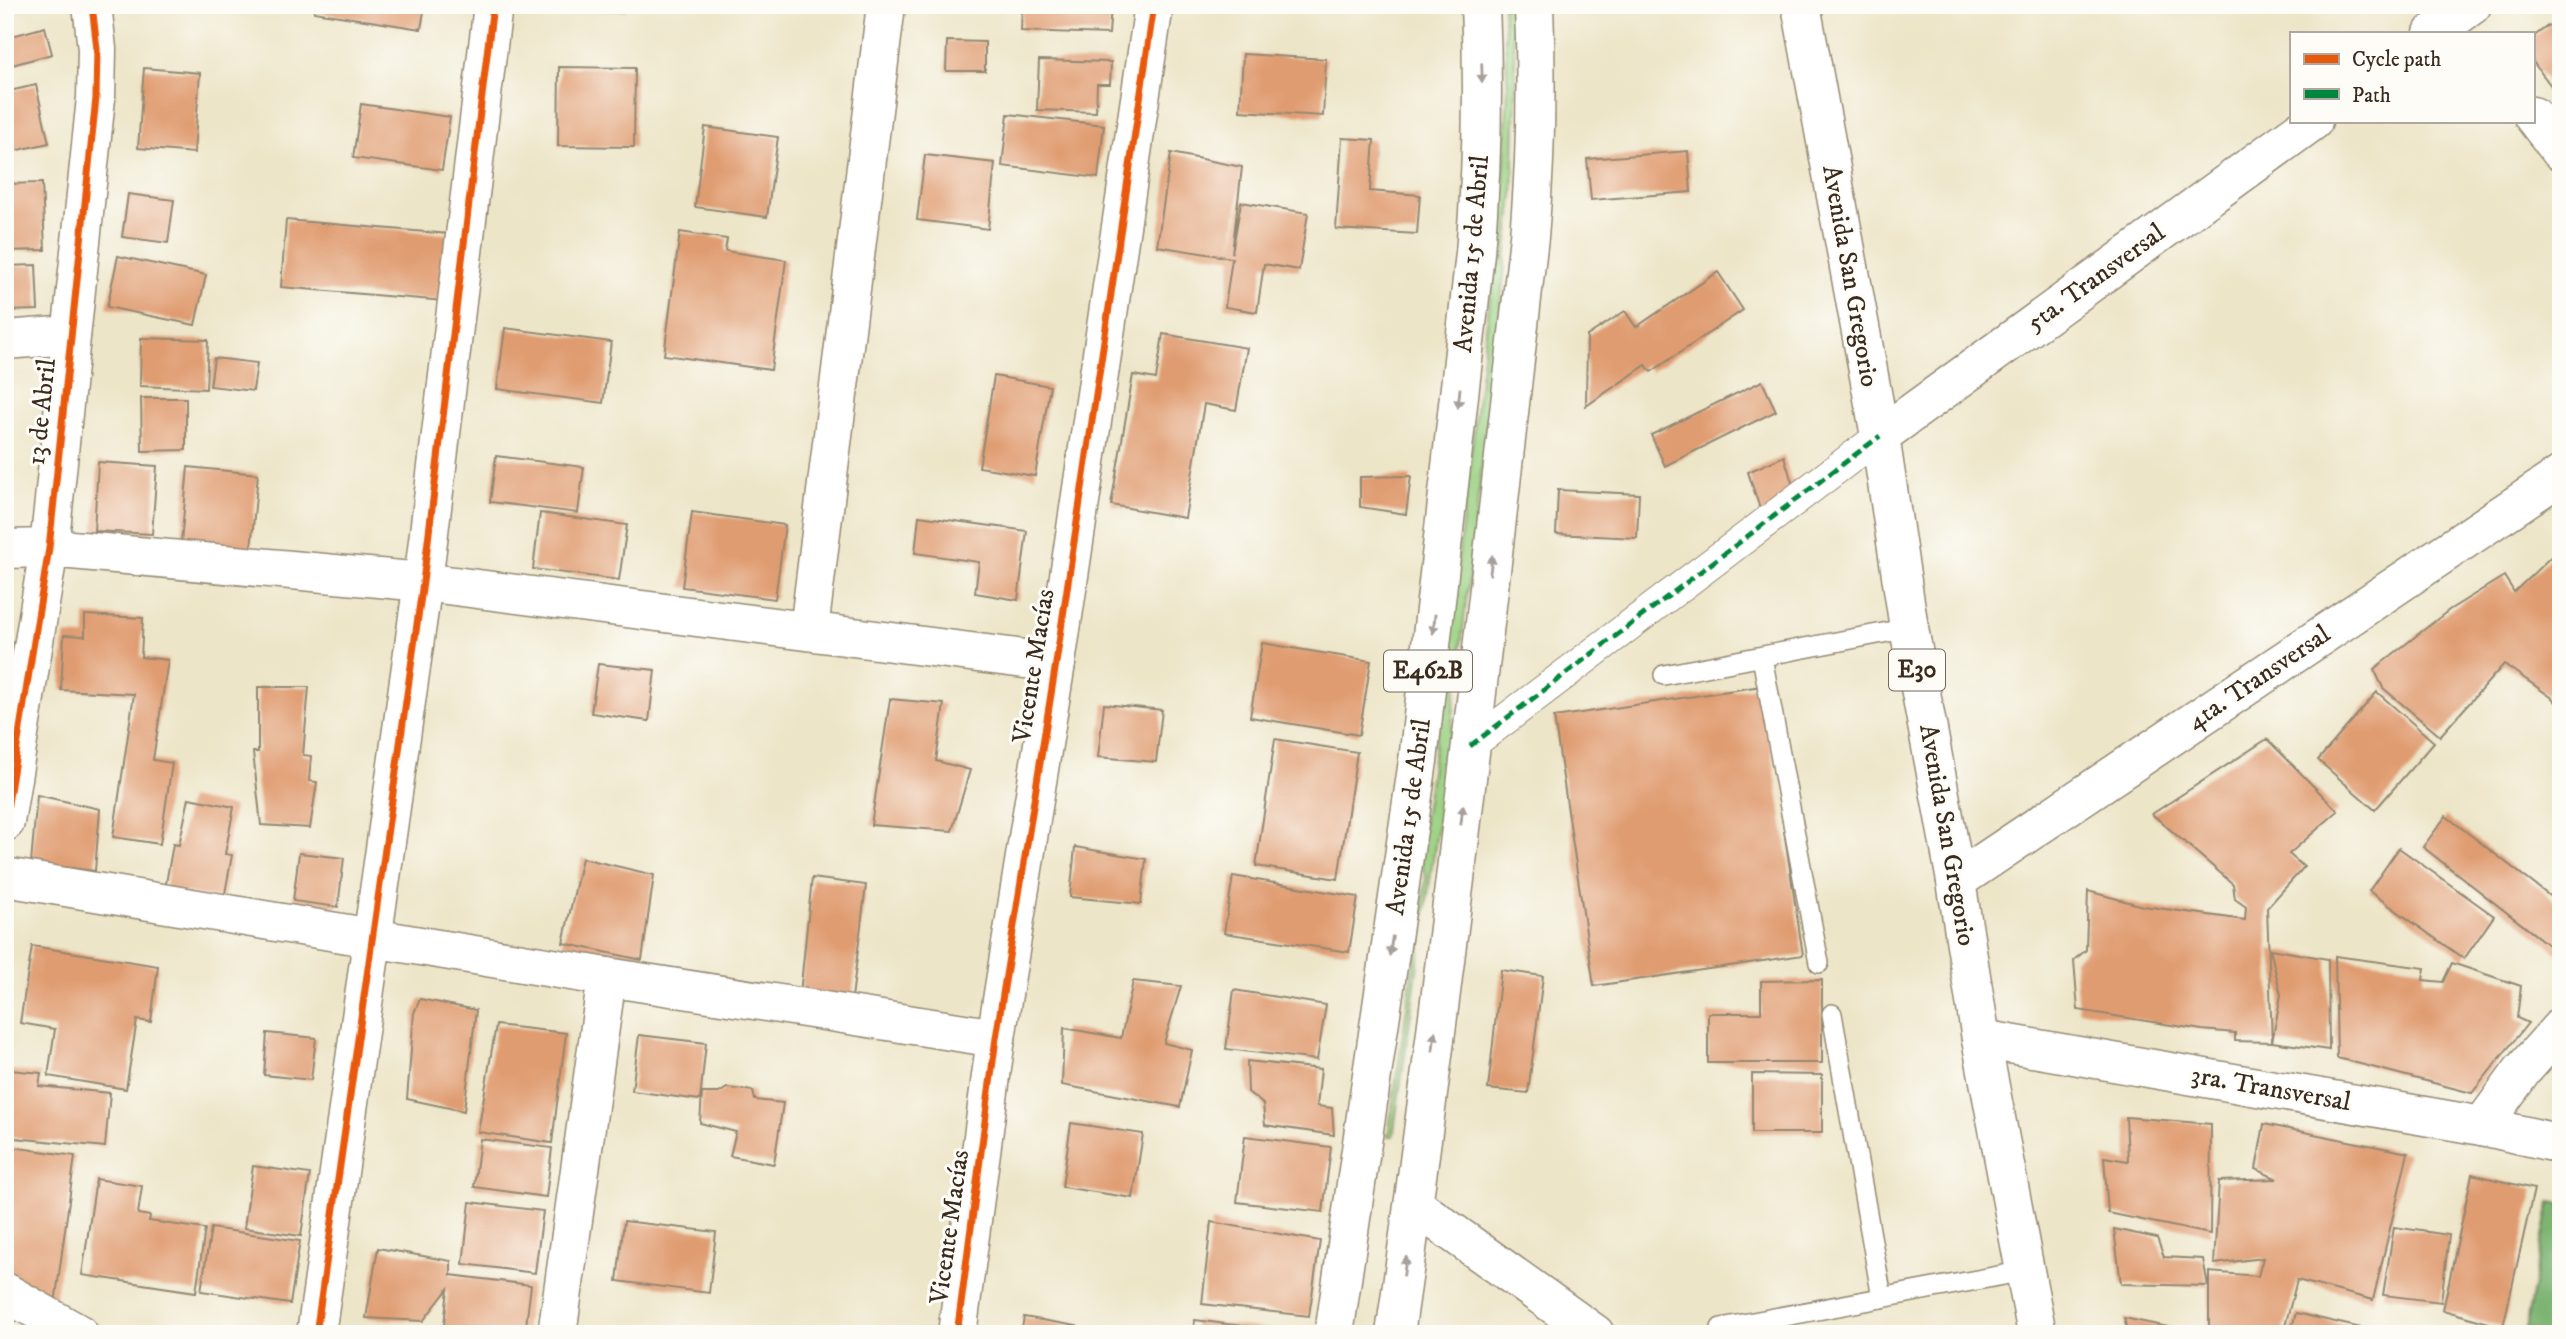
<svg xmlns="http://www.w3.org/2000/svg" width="2566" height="1339" viewBox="0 0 2566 1339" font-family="'IM FELL DW Pica',serif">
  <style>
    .green { fill: #9cd284; stroke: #6c7e51; stroke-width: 2 }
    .forest { fill: #7db472; stroke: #5c6f48; stroke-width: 2 }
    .building { fill: #e09c71 }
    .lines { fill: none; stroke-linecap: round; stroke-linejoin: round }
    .service-casing { stroke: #948873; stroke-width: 22 }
    .pedestrian-casing { stroke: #948873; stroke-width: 32 }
    .minor-casing { stroke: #948873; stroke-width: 41 }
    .primary-casing { stroke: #948873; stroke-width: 41 }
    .trunk-casing { stroke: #948873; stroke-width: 41 }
    .service { stroke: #fff; stroke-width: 19 }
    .pedestrian { stroke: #fff; stroke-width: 30 }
    .minor { stroke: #fff; stroke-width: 38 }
    .primary { stroke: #fff; stroke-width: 38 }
    .trunk { stroke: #fff; stroke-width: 38 }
    .quiet { stroke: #00873e; stroke-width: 5; stroke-dasharray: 10 5; stroke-linecap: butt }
    .cycleway-casing { stroke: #fdfcf7; stroke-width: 11 }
    .cycleway { stroke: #e8590c; stroke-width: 7 }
    .oneway { fill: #a79f9a }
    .labels { text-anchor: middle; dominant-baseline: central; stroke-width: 6; stroke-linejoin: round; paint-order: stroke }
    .shield { fill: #fdfcf7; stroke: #75695f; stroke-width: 2 }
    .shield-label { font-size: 24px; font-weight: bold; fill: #3b2a1e }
    .street-label { font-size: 26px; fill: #3b2a1e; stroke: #fdfcf7 }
  </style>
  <rect width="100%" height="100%" fill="#fdfcf7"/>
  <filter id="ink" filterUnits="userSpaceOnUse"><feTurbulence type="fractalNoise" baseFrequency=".0143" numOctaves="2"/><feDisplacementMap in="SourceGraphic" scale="14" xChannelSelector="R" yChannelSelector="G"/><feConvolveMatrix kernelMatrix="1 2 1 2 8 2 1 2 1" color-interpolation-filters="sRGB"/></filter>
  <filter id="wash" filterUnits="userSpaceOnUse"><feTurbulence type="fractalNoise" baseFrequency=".00686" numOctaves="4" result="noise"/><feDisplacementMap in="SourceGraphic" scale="28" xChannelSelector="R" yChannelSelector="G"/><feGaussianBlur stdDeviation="1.57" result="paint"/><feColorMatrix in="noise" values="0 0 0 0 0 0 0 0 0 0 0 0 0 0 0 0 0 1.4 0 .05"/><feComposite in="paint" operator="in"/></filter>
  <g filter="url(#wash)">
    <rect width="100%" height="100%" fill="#ede5c8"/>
    <polygon class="green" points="1503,5 1511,5 1516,86 1513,195 1450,741 1393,1136 1388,1136 1426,878 1419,854 1436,738 1503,192 1508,88"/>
    <polygon class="forest" points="2550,1202 2561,1204 2561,1334 2524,1334"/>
    <g id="blocks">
      <g class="building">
        <polygon points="315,5 425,5 421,29 314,12"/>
        <polygon points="536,5 626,5 626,11 536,9"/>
        <polygon points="1022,5 1111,5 1109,34 1021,31"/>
        <polygon points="2561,16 2561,99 2533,62 2533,37"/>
        <polygon points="45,27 52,54 5,67 5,38"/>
        <polygon points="947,41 985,42 985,71 946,71"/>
        <polygon points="1243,54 1326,59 1323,116 1240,111"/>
        <polygon points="1039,60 1111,62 1110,84 1097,84 1096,112 1037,110"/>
        <polygon points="559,67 635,68 634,147 558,146"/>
        <polygon points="144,68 200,73 194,153 138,148"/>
        <polygon points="36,85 49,143 5,153 5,92"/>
        <polygon points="361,104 450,117 442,170 353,158"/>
        <polygon points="1008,114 1104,125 1098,178 1002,166"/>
        <polygon points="705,127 778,137 767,217 695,207"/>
        <polygon points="1342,138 1374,140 1370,191 1420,195 1417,234 1336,229"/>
        <polygon points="1688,151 1691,192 1591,200 1587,159"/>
        <polygon points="1171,153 1242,167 1232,253 1241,202 1308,213 1299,270 1264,264 1257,312 1225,307 1232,258 1157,246"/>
        <polygon points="925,155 995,163 988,229 917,220"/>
        <polygon points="42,183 45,250 5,251 5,184"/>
        <polygon points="128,194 174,200 168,243 122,237"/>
        <polygon points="286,220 449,234 444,301 281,287"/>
        <polygon points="680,232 727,239 725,251 786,260 771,370 664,355"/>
        <polygon points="118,256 206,275 195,325 107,307"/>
        <polygon points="36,265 38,310 5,311 5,266"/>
        <polygon points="1718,272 1743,310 1651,372 1646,365 1586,406 1587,336 1625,311 1636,327"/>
        <polygon points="505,328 611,342 603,403 497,389"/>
        <polygon points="1163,334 1247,348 1236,410 1204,404 1185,518 1111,505 1133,375 1156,379"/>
        <polygon points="141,338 208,340 206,389 140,386"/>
        <polygon points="214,358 257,363 253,391 210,386"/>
        <polygon points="994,376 1050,386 1035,476 979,467"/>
        <polygon points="1762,381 1776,411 1665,466 1651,435"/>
        <polygon points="141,398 186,398 186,450 142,451"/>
        <polygon points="496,456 584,467 578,513 490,502"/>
        <polygon points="1784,456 1798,502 1764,521 1748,472"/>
        <polygon points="98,462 157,466 152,534 94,531"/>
        <polygon points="188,467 258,474 251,549 181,543"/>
        <polygon points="1411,476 1406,514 1360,507 1360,477"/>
        <polygon points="1558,490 1639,494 1637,538 1556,534"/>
        <polygon points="692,512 785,525 775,599 682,587"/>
        <polygon points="540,513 627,525 619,580 533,569"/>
        <polygon points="919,516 1027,531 1018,600 975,593 979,562 915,553"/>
        <polygon points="2561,547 2561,707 2551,697 2504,664 2440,736 2383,688 2374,669 2449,610 2504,576 2514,592"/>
        <polygon points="5,598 7,598 12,650 5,651"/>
        <polygon points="85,615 143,618 141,657 168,660 153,760 172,763 160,844 113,837 134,694 61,690 64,635 85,636"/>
        <polygon points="1262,643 1371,661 1359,735 1250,717"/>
        <polygon points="598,664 655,670 649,721 591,713"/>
        <polygon points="1762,686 1803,955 1594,986 1554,717"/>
        <polygon points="258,687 309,687 303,755 311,756 309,781 317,782 310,828 261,825 253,752 258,752"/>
        <polygon points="2377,692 2434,742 2375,810 2318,760"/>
        <polygon points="890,699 944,704 936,761 970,770 952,831 871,825"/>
        <polygon points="1104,704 1162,710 1156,762 1098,757"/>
        <polygon points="1275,739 1357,752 1338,879 1256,866"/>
        <polygon points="2267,739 2338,811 2289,854 2304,867 2267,908 2272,1042 2281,995 2270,949 2328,959 2329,1050 2272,1042 2235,1041 2235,1033 2202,1030 2078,1010 2074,960 2086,950 2088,891 2143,906 2245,920 2246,907 2235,899 2233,884 2152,814"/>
        <polygon points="37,795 100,809 95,871 31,863"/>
        <polygon points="189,798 234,807 225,854 232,855 224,899 165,889 173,844 179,845"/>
        <polygon points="2446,816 2561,905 2561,955 2423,847"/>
        <polygon points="1075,847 1146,859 1141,904 1070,897"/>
        <polygon points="2399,848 2494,916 2464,959 2369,891"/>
        <polygon points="299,853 344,858 338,907 293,901"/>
        <polygon points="582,858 654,875 642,960 563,943"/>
        <polygon points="1233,876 1358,897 1349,952 1224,933"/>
        <polygon points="812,878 866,885 851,1006 800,994"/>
        <polygon points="32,946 158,966 151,1022 137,1020 126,1089 48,1076 55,1029 20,1023"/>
        <polygon points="2335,956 2425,968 2423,980 2443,982 2452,963 2521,986 2517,1018 2528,1023 2472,1093 2337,1058"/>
        <polygon points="1501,970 1543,976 1528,1093 1488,1089"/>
        <polygon points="1822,980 1822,1063 1708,1063 1708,1013 1761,1013 1761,981"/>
        <polygon points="1133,981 1181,986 1164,1043 1192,1050 1180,1107 1062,1085 1064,1028 1121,1038"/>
        <polygon points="1234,990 1326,1005 1317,1060 1226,1049"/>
        <polygon points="420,999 476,1010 464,1111 407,1099 414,1013"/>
        <polygon points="496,1025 566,1033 552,1143 478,1132"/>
        <polygon points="267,1033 316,1038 311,1080 264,1075"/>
        <polygon points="639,1035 706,1043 700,1100 632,1091"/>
        <polygon points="1247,1061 1321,1069 1317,1106 1332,1108 1334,1135 1265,1125 1263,1104 1248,1092"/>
        <polygon points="10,1070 41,1073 39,1086 110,1093 105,1147 5,1137"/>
        <polygon points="1752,1074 1822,1075 1822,1133 1752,1133"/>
        <polygon points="727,1088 753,1091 755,1100 783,1103 774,1164 730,1156 736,1132 700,1123 702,1093 719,1093"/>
        <polygon points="2126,1117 2211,1124 2210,1234 2108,1213 2104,1157 2128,1161"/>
        <polygon points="1071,1123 1143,1134 1133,1198 1062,1187"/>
        <polygon points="2264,1124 2408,1153 2373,1300 2297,1280 2283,1334 2209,1334 2209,1272 2258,1276 2263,1258 2214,1264 2219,1181 2277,1179 2256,1169"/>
        <polygon points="1245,1136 1331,1147 1323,1212 1237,1202"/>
        <polygon points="480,1139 552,1148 546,1197 474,1187"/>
        <polygon points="5,1146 75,1156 55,1304 5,1277"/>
        <polygon points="253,1166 310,1174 301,1236 244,1228"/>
        <polygon points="2472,1174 2534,1189 2503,1327 2443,1310"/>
        <polygon points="96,1179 142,1186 138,1214 150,1216 149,1221 205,1229 196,1292 82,1275"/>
        <polygon points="470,1202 543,1211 535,1273 463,1264"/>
        <polygon points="624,1221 716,1232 709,1293 617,1281"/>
        <polygon points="1211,1222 1320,1241 1309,1316 1202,1304"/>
        <polygon points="2394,1227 2449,1235 2441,1302 2383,1295"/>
        <polygon points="211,1228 300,1241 290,1304 201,1291"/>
        <polygon points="2114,1229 2157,1238 2164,1257 2203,1259 2208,1286 2121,1284"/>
        <polygon points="378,1248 451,1261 451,1275 531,1285 525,1334 443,1334 448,1289 423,1321 366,1318"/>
        <polygon points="2296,1313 2370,1330 2370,1334 2290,1334"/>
        <polygon points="1024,1317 1077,1326 1076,1334 1021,1334"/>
        <polygon points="2124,1318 2197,1333 2197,1334 2128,1334"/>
        <polygon points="1195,1320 1290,1332 1290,1334 1193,1334"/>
      </g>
    </g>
  </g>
  <g filter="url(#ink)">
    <use href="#blocks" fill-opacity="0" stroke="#948873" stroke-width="2"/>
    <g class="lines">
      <g class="service-casing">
        <g id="service">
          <polyline points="1762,657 1819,963"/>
          <polyline points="1664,675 1909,628"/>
          <polyline points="1832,1014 1882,1298"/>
          <polyline points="1721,1328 2025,1271"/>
        </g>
      </g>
      <g class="pedestrian-casing">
        <polyline id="pedestrian" points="1470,746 1880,436"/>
      </g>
      <g class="minor-casing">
        <g id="minor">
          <polyline points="2433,33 2472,5"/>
          <polyline points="2533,116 2561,152"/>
          <polyline points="5,340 71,335"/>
          <polyline points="1880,436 2313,121"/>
          <polyline points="5,549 49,548 423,582 1056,663"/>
          <polyline points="809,630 886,5"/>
          <polyline points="5,822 49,548 96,98 97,49 92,5"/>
          <polyline points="5,877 607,977 996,1038"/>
          <polyline points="1956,881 2561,475"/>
          <polyline points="1981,1039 2482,1126 2561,1144"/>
          <polyline points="2482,1126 2522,1071 2561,1027"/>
          <polyline points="1414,1205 1595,1334"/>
          <polyline points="5,1292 79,1334"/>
          <polyline points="316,1334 423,582 493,5"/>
          <polyline points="557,1334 607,977"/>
          <polyline points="957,1334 996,1038 1056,663 1154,5"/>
        </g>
      </g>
      <g class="primary-casing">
        <g id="primary">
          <path d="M1334 1334 1418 761 1475 253C1482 170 1484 89 1480 5"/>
          <path d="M1395 1334C1448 969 1487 603 1529 237 1536 159 1537 83 1534 5"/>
        </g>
      </g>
      <g class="trunk-casing">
        <polyline id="trunk" points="1801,5 1880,436 1909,628 1956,881 1981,1039 2037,1334"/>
      </g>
      <use href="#service" class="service"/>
      <use href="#pedestrian" class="pedestrian"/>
      <use href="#minor" class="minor"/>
      <use href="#primary" class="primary"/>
      <use href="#trunk" class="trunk"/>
      <polyline class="quiet" points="1470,746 1880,436"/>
      <g class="cycleway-casing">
        <g id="cycleway">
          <polyline points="5,822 49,548 96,98 97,49 92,5"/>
          <polyline points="316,1334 423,582 493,5"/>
          <polyline points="957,1334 996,1038 1056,663 1154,5"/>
        </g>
      </g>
      <use href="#cycleway" class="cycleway"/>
    </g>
    <defs><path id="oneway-solid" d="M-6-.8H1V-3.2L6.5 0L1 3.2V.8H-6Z" transform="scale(1.75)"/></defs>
    <g class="oneway">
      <use href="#oneway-solid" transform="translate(1482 73) rotate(88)"/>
      <use href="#oneway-solid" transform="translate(1459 398) rotate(96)"/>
      <use href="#oneway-solid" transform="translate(1491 565) rotate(-83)"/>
      <use href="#oneway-solid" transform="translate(1434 624) rotate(96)"/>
      <use href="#oneway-solid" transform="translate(1462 815) rotate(-83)"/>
      <use href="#oneway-solid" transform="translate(1391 946) rotate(98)"/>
      <use href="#oneway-solid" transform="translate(1434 1041) rotate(-83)"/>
      <use href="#oneway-solid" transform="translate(1405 1266) rotate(-82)"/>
    </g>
  </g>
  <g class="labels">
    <g class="shield">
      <rect x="1889" y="649.5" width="56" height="41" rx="5"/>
      <rect x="1384" y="650.5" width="88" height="41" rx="5"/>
    </g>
    <g class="shield-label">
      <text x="1917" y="670">E30</text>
      <text x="1428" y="671">E462B</text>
    </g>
    <g class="street-label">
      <text transform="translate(1472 254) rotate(-85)">Avenida 15 de Abril</text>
      <text transform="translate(1850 276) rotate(80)">Avenida San Gregorio</text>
      <text transform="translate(2096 278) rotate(-36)">5ta. Transversal</text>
      <text transform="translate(42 412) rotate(-84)">13 de Abril</text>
      <text transform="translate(1034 666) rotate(-81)">Vicente Macías</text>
      <text transform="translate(2259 678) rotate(-34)">4ta. Transversal</text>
      <text transform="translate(1409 817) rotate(-82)">Avenida 15 de Abril</text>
      <text transform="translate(1947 835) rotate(80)">Avenida San Gregorio</text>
      <text transform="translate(2271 1089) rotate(10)">3ra. Transversal</text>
      <text transform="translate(950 1227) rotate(-82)">Vicente Macías</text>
    </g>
  </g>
  <rect width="2566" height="1339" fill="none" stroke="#fdfcf7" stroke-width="28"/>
  <rect x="2290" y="32" width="245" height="91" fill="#fdfcf7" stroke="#afa8a0" stroke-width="2"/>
  <rect x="2304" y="54" width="35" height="10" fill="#e8590c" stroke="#afa8a0" stroke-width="2"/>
  <text x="2352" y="66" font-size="21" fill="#3b2a1e">Cycle path</text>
  <rect x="2304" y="89" width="35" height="10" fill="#00873e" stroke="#afa8a0" stroke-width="2"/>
  <text x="2352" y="102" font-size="21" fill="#3b2a1e">Path</text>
</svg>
